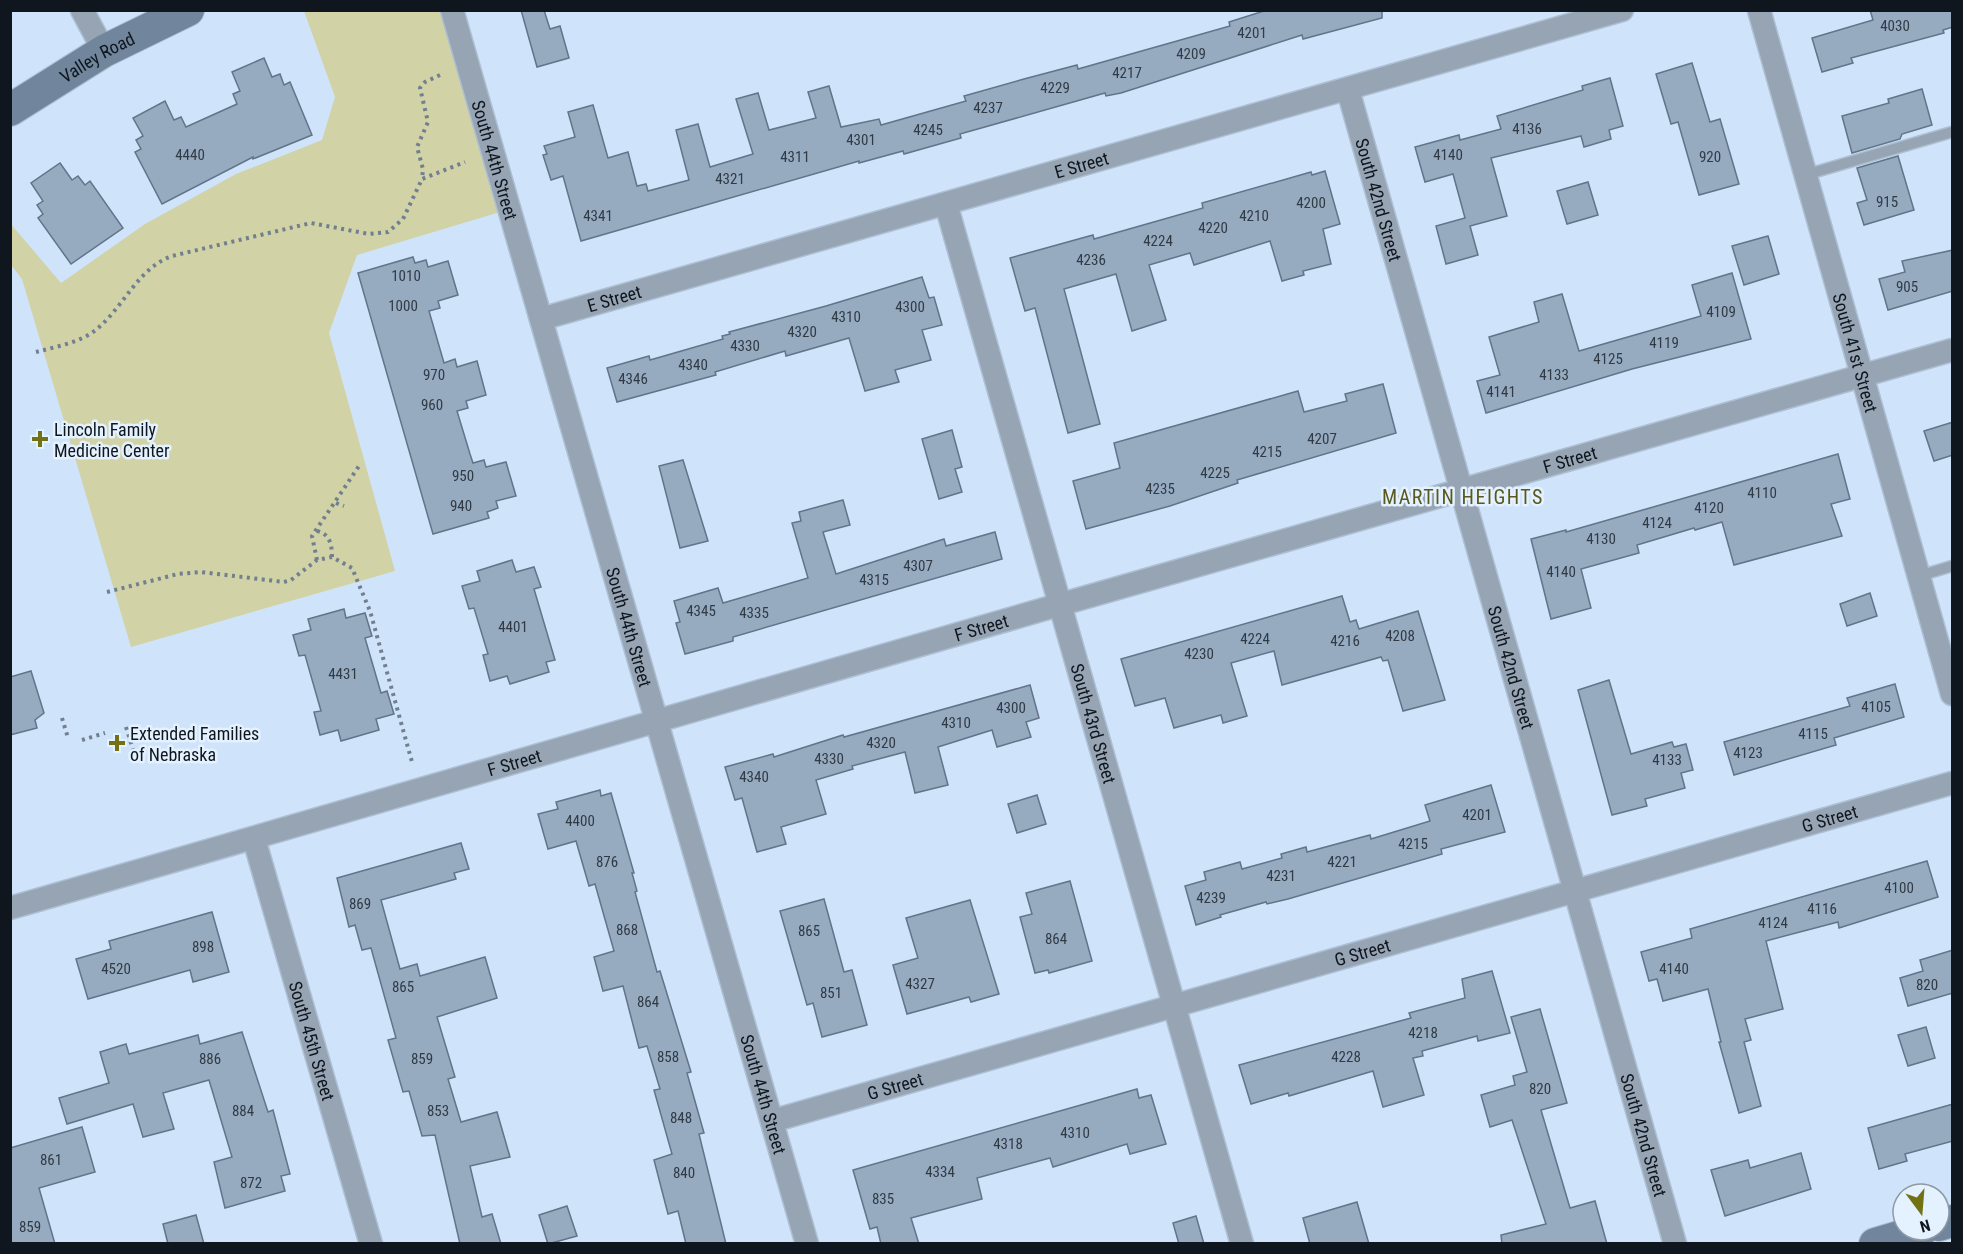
<svg xmlns="http://www.w3.org/2000/svg" width="1963" height="1254" viewBox="0 0 1963 1254" font-family="'Roboto Condensed',sans-serif">
  <style>
    .green { fill: #d1d2a6 }
    .building { fill: #96aac0; stroke: #617488; stroke-width: 1.5 }
    .lines { fill: none; stroke-linecap: round; stroke-linejoin: round }
    .lane-casing { stroke: #acbfd3; stroke-width: 13 }
    .street-casing { stroke: #acbfd3; stroke-width: 25 }
    .secondary-casing { stroke: #acbfd3; stroke-width: 34 }
    .path { stroke: #717f8f; stroke-width: 4; stroke-dasharray: 3 4.5; stroke-linecap: butt }
    .lane { stroke: #96a4b4; stroke-width: 10 }
    .street { stroke: #96a4b4; stroke-width: 22 }
    .secondary { stroke: #71869d; stroke-width: 32 }
    .poi-dot { fill: #727114; stroke: #e4f1ff; stroke-width: 2 }
    .labels { text-anchor: middle; dominant-baseline: central; stroke-width: 5; stroke-linejoin: round; paint-order: stroke }
    .number-label { font-size: 15px; fill: #313b46 }
    .street-label { font-size: 18px; fill: #0f161e; stroke: #e4f1ff }
    .poi-label { font-size: 18px; fill: #0f161e; stroke: #e4f1ff; text-anchor: start }
    .neighbourhood-label { font-size: 20px; letter-spacing: 1.5px; fill: #59591e; stroke: #e4f1ff }
  </style>
  <rect width="100%" height="100%" fill="#cfe4fb"/>
  <polygon class="green" points="304,11 452,11 510,209 357,255 329,333 395,571 131,647 22,279 11,265 10,223 61,283 145,224 236,174 322,140 335,97"/>
  <g class="building">
    <polygon points="521,10 544,10 550,29 560,26 569,58 537,67"/>
    <polygon points="1267,10 1382,10 1382,18 1303,39 1302,35 1121,93 1106,96 1105,93 960,134 961,138 904,154 903,151 859,163 859,161 581,241 563,176 551,180 543,155 547,154 544,146 575,137 568,112 593,105 608,158 628,152 637,186 646,184 648,191 689,180 676,130 698,124 710,167 753,154 736,99 758,93 769,130 816,118 808,92 829,86 841,127 879,119 881,125 966,101 964,96 1024,79 1077,65 1078,69 1230,26 1229,22"/>
    <polygon points="1870,10 1953,10 1953,27 1943,30 1944,33 1851,58 1853,63 1822,72 1812,38 1873,20"/>
    <polygon points="264,58 272,77 280,74 284,85 290,82 312,135 253,159 253,157 162,204 135,152 141,149 136,140 143,136 133,118 165,101 174,120 181,117 186,127 237,104 233,94 240,91 232,72"/>
    <polygon points="1692,63 1710,122 1720,119 1739,184 1699,195 1678,122 1671,124 1656,74"/>
    <polygon points="1610,78 1623,126 1609,130 1611,139 1584,147 1581,136 1491,158 1507,216 1470,226 1478,255 1446,264 1436,226 1465,218 1453,174 1425,182 1415,147 1459,135 1460,140 1501,129 1497,116 1583,90 1582,86"/>
    <polygon points="1922,89 1932,125 1902,134 1900,139 1852,153 1842,116 1889,103 1888,99"/>
    <polygon points="1898,156 1914,210 1864,225 1857,203 1867,200 1857,168"/>
    <polygon points="60,163 72,180 78,176 85,185 90,181 123,228 71,264 38,218 43,214 37,205 43,201 31,183"/>
    <polygon points="1325,171 1340,224 1323,229 1331,264 1303,271 1304,275 1282,281 1270,241 1194,265 1190,253 1149,265 1166,320 1132,331 1116,274 1064,289 1100,424 1068,433 1035,308 1025,311 1010,258 1093,235 1094,239 1203,208 1202,203 1311,172 1312,175"/>
    <polygon points="1588,182 1598,215 1567,224 1557,191"/>
    <polygon points="1768,236 1779,274 1744,285 1732,246"/>
    <polygon points="1953,250 1953,291 1888,310 1879,279 1905,272 1902,261"/>
    <polygon points="413,257 415,263 426,260 428,267 448,261 458,295 438,301 440,308 429,311 444,363 455,359 457,367 477,361 486,395 466,401 468,408 457,411 470,454 473,463 484,460 486,467 506,462 516,496 496,501 498,508 487,512 489,518 433,534 358,273"/>
    <polygon points="1732,273 1751,339 1632,369 1486,413 1477,381 1500,375 1489,337 1539,322 1534,302 1562,294 1579,351 1701,316 1692,285"/>
    <polygon points="922,277 929,298 934,297 942,325 922,330 931,360 895,370 899,382 865,391 849,338 786,356 785,351 715,372 716,375 617,402 607,368 649,356 650,360 723,339 722,336 730,334 729,332 826,306"/>
    <polygon points="1383,384 1396,433 1237,480 1238,483 1170,506 1086,529 1073,481 1120,468 1114,443 1298,391 1304,412 1347,401 1345,394"/>
    <polygon points="1953,422 1953,455 1934,461 1924,431"/>
    <polygon points="952,430 962,467 955,469 962,492 939,499 922,439"/>
    <polygon points="1838,454 1850,499 1831,504 1842,536 1734,565 1722,522 1695,530 1694,528 1637,545 1639,553 1581,569 1591,608 1551,619 1531,539 1566,530 1566,532"/>
    <polygon points="683,460 708,541 680,548 659,466"/>
    <polygon points="843,500 850,525 823,532 836,574 944,539 946,546 995,532 1002,559 733,637 733,641 685,654 676,623 680,622 674,601 718,588 723,603 808,578 792,523 801,521 799,512"/>
    <polygon points="512,560 516,572 534,567 541,587 534,589 555,660 546,662 549,672 510,684 507,676 490,681 483,655 488,654 474,608 469,609 462,586 480,581 477,571"/>
    <polygon points="1870,593 1877,616 1847,626 1840,604"/>
    <polygon points="1342,596 1350,622 1356,620 1359,629 1418,611 1445,700 1403,711 1388,660 1383,661 1381,657 1282,685 1274,651 1231,663 1247,716 1223,723 1221,715 1174,728 1165,698 1135,706 1121,659"/>
    <polygon points="344,609 346,618 365,613 372,636 365,638 381,693 387,691 394,714 376,719 379,730 341,741 338,730 320,735 314,712 321,711 305,655 299,656 293,635 311,630 308,619"/>
    <polygon points="31,671 44,713 35,720 37,728 10,735 10,677"/>
    <polygon points="1609,680 1631,754 1672,742 1674,747 1686,744 1693,770 1681,773 1685,788 1645,799 1647,806 1612,815 1578,690"/>
    <polygon points="1895,684 1904,717 1834,738 1836,745 1734,775 1724,742 1850,706 1847,698"/>
    <polygon points="1030,685 1039,718 1026,722 1031,737 997,747 992,730 938,747 948,785 915,793 905,752 852,766 853,769 816,780 826,814 781,827 786,844 757,852 742,798 735,800 725,767 773,754 774,757 843,735 844,737"/>
    <polygon points="1491,785 1505,832 1441,849 1442,854 1288,899 1267,904 1266,902 1220,915 1221,917 1196,925 1185,886 1206,880 1204,872 1240,862 1242,869 1282,858 1281,854 1306,847 1307,852 1370,835 1371,839 1430,821 1425,805"/>
    <polygon points="600,790 601,796 611,793 634,873 632,873 637,891 635,892 657,972 660,971 691,1072 687,1073 704,1133 699,1134 726,1244 686,1244 678,1211 668,1214 654,1160 672,1154 654,1090 660,1089 647,1046 639,1048 623,986 603,991 594,957 614,951 595,884 589,886 576,841 548,849 538,814 558,809 556,802"/>
    <polygon points="1037,795 1046,824 1017,833 1008,804"/>
    <polygon points="461,843 469,869 454,873 456,879 381,900 400,969 417,964 420,976 485,957 497,998 437,1017 455,1077 448,1079 461,1122 497,1112 510,1157 470,1166 482,1217 492,1214 501,1244 460,1244 435,1135 422,1136 409,1091 403,1092 388,1040 396,1038 371,948 362,950 355,925 349,927 337,878"/>
    <polygon points="1927,861 1938,897 1839,928 1838,922 1766,941 1783,1009 1745,1019 1751,1040 1744,1042 1761,1106 1739,1113 1719,1042 1721,1042 1708,989 1663,1001 1657,979 1649,981 1641,952 1692,938 1690,929"/>
    <polygon points="1070,881 1092,961 1049,973 1048,970 1035,973 1020,917 1032,914 1026,893"/>
    <polygon points="824,899 844,972 852,970 867,1025 822,1037 813,1003 807,1005 780,911"/>
    <polygon points="970,900 999,994 971,1002 969,997 907,1014 893,965 918,958 906,918"/>
    <polygon points="212,912 229,972 193,982 190,970 88,999 76,959 111,949 109,941"/>
    <polygon points="1953,950 1953,993 1908,1006 1900,978 1923,971 1920,960"/>
    <polygon points="1492,971 1510,1033 1478,1041 1477,1036 1422,1051 1423,1056 1413,1058 1424,1095 1383,1107 1373,1071 1289,1096 1288,1093 1251,1104 1239,1065 1411,1018 1409,1013 1465,998 1462,979"/>
    <polygon points="1540,1009 1567,1103 1541,1110 1570,1208 1595,1201 1607,1244 1502,1244 1501,1235 1546,1224 1512,1120 1490,1127 1481,1095 1515,1085 1513,1076 1527,1072 1511,1017"/>
    <polygon points="1926,1027 1935,1058 1908,1066 1898,1035"/>
    <polygon points="242,1032 268,1112 273,1110 290,1174 281,1176 285,1191 225,1208 214,1162 232,1157 209,1080 163,1093 174,1129 143,1137 133,1104 67,1124 59,1098 109,1083 100,1052 126,1044 129,1054 198,1035 200,1044"/>
    <polygon points="1137,1089 1139,1098 1151,1095 1166,1144 1130,1154 1127,1144 1053,1167 1050,1158 977,1178 982,1199 911,1218 919,1244 881,1244 877,1227 870,1229 853,1170"/>
    <polygon points="1953,1104 1953,1141 1905,1154 1907,1161 1879,1169 1868,1128"/>
    <polygon points="82,1127 95,1172 39,1188 55,1244 10,1244 10,1148"/>
    <polygon points="1801,1153 1811,1189 1725,1216 1711,1170 1748,1160 1750,1168"/>
    <polygon points="1357,1202 1369,1244 1310,1244 1303,1218"/>
    <polygon points="567,1206 577,1236 548,1244 539,1215"/>
    <polygon points="196,1215 204,1244 168,1244 163,1224"/>
    <polygon points="1196,1216 1204,1244 1179,1244 1173,1223"/>
  </g>
  <g class="lines">
    <g class="lane-casing">
      <g id="lane">
        <polyline points="1805,175 1952,132"/>
        <polyline points="1919,576 1952,566"/>
      </g>
    </g>
    <g class="street-casing">
      <g id="street">
        <polyline points="82,10 104,51"/>
        <path id="s1" d="M452 10 807 1244"/>
        <path id="s2" d="M1759 10 1952 694"/>
        <path id="s3" d="M1348 90 1675 1244"/>
        <path id="s4" d="M946 204 1242 1244"/>
        <path id="s5" d="M541 319 1622 10"/>
        <path id="s6" d="M254 839 371 1244"/>
        <path id="s7" d="M10 908 1041 610 1952 350"/>
        <path id="s8" d="M772 1121 1952 783"/>
      </g>
    </g>
    <g class="secondary-casing">
      <g id="secondary">
        <path id="s9" d="M10 110 104 51 188 10"/>
        <polyline points="1939,1225 1952,1221"/>
        <polyline points="1875,1244 1922,1230"/>
      </g>
    </g>
    <g class="path">
      <polyline points="440,75 425,82 420,88 428,122 417,147 423,169 422,179 465,162"/>
      <path d="M36 352C55 347 77 343 93 332 123 310 136 269 172 256L311 223 369 234 388 232 403 219 422 179"/>
      <polyline points="336,503 344,506"/>
      <path d="M317 531C330 534 332 545 332 557"/>
      <polyline points="317,560 312,536 359,466"/>
      <polyline points="107,592 178,574 201,572 284,582 291,580 317,560 332,557 352,568 370,611 412,762"/>
      <polyline points="62,718 68,738"/>
      <polyline points="126,727 137,762"/>
      <polyline points="82,740 105,733"/>
    </g>
    <use href="#lane" class="lane"/>
    <use href="#street" class="street"/>
    <use href="#secondary" class="secondary"/>
  </g>
  <g class="poi-dot">
    <path d="M37 430h6v6h6v6h-6v6h-6v-6h-6v-6h6z"/>
    <path d="M114 734h6v6h6v6h-6v6h-6v-6h-6v-6h6z"/>
  </g>
  <g class="labels">
    <g class="number-label">
      <text x="1895" y="26">4030</text>
      <text x="1252" y="33">4201</text>
      <text x="1191" y="54">4209</text>
      <text x="1127" y="73">4217</text>
      <text x="1055" y="88">4229</text>
      <text x="988" y="108">4237</text>
      <text x="1527" y="129">4136</text>
      <text x="928" y="130">4245</text>
      <text x="861" y="140">4301</text>
      <text x="190" y="155">4440</text>
      <text x="1448" y="155">4140</text>
      <text x="795" y="157">4311</text>
      <text x="1710" y="157">920</text>
      <text x="730" y="179">4321</text>
      <text x="1887" y="202">915</text>
      <text x="1311" y="203">4200</text>
      <text x="598" y="216">4341</text>
      <text x="1254" y="216">4210</text>
      <text x="1213" y="228">4220</text>
      <text x="1158" y="241">4224</text>
      <text x="1091" y="260">4236</text>
      <text x="406" y="276">1010</text>
      <text x="1907" y="287">905</text>
      <text x="403" y="306">1000</text>
      <text x="910" y="307">4300</text>
      <text x="1721" y="312">4109</text>
      <text x="846" y="317">4310</text>
      <text x="802" y="332">4320</text>
      <text x="1664" y="343">4119</text>
      <text x="745" y="346">4330</text>
      <text x="1608" y="359">4125</text>
      <text x="693" y="365">4340</text>
      <text x="434" y="375">970</text>
      <text x="1554" y="375">4133</text>
      <text x="633" y="379">4346</text>
      <text x="1501" y="392">4141</text>
      <text x="432" y="405">960</text>
      <text x="1322" y="439">4207</text>
      <text x="1267" y="452">4215</text>
      <text x="1215" y="473">4225</text>
      <text x="463" y="476">950</text>
      <text x="1160" y="489">4235</text>
      <text x="1762" y="493">4110</text>
      <text x="461" y="506">940</text>
      <text x="1709" y="508">4120</text>
      <text x="1657" y="523">4124</text>
      <text x="1601" y="539">4130</text>
      <text x="918" y="566">4307</text>
      <text x="1561" y="572">4140</text>
      <text x="874" y="580">4315</text>
      <text x="701" y="611">4345</text>
      <text x="754" y="613">4335</text>
      <text x="513" y="627">4401</text>
      <text x="1400" y="636">4208</text>
      <text x="1255" y="639">4224</text>
      <text x="1345" y="641">4216</text>
      <text x="1199" y="654">4230</text>
      <text x="343" y="674">4431</text>
      <text x="1876" y="707">4105</text>
      <text x="1011" y="708">4300</text>
      <text x="956" y="723">4310</text>
      <text x="1813" y="734">4115</text>
      <text x="881" y="743">4320</text>
      <text x="1748" y="753">4123</text>
      <text x="829" y="759">4330</text>
      <text x="1667" y="760">4133</text>
      <text x="754" y="777">4340</text>
      <text x="1477" y="815">4201</text>
      <text x="580" y="821">4400</text>
      <text x="1413" y="844">4215</text>
      <text x="607" y="862">876</text>
      <text x="1342" y="862">4221</text>
      <text x="1281" y="876">4231</text>
      <text x="1899" y="888">4100</text>
      <text x="1211" y="898">4239</text>
      <text x="360" y="904">869</text>
      <text x="1822" y="909">4116</text>
      <text x="1773" y="923">4124</text>
      <text x="627" y="930">868</text>
      <text x="809" y="931">865</text>
      <text x="1056" y="939">864</text>
      <text x="203" y="947">898</text>
      <text x="116" y="969">4520</text>
      <text x="1674" y="969">4140</text>
      <text x="920" y="984">4327</text>
      <text x="1927" y="985">820</text>
      <text x="403" y="987">865</text>
      <text x="831" y="993">851</text>
      <text x="648" y="1002">864</text>
      <text x="1423" y="1033">4218</text>
      <text x="668" y="1057">858</text>
      <text x="1346" y="1057">4228</text>
      <text x="210" y="1059">886</text>
      <text x="422" y="1059">859</text>
      <text x="1540" y="1089">820</text>
      <text x="243" y="1111">884</text>
      <text x="438" y="1111">853</text>
      <text x="681" y="1118">848</text>
      <text x="1075" y="1133">4310</text>
      <text x="1008" y="1144">4318</text>
      <text x="51" y="1160">861</text>
      <text x="940" y="1172">4334</text>
      <text x="684" y="1173">840</text>
      <text x="251" y="1183">872</text>
      <text x="883" y="1199">835</text>
      <text x="30" y="1227">859</text>
    </g>
    <g class="street-label">
      <text stroke="none"><textPath href="#s9" startOffset="102">Valley Road</textPath></text>
      <text stroke="none"><textPath href="#s1" startOffset="156">South 44th Street</textPath></text>
      <text stroke="none"><textPath href="#s5" startOffset="562">E Street</textPath></text>
      <text stroke="none"><textPath href="#s3" startOffset="114">South 42nd Street</textPath></text>
      <text stroke="none"><textPath href="#s5" startOffset="76">E Street</textPath></text>
      <text stroke="none"><textPath href="#s2" startOffset="356">South 41st Street</textPath></text>
      <text stroke="none"><textPath href="#s7" startOffset="1623">F Street</textPath></text>
      <text stroke="none"><textPath href="#s1" startOffset="642">South 44th Street</textPath></text>
      <text stroke="none"><textPath href="#s7" startOffset="1011">F Street</textPath></text>
      <text stroke="none"><textPath href="#s3" startOffset="600">South 42nd Street</textPath></text>
      <text stroke="none"><textPath href="#s4" startOffset="540">South 43rd Street</textPath></text>
      <text stroke="none"><textPath href="#s7" startOffset="525">F Street</textPath></text>
      <text stroke="none"><textPath href="#s8" startOffset="1100">G Street</textPath></text>
      <text stroke="none"><textPath href="#s8" startOffset="614">G Street</textPath></text>
      <text stroke="none"><textPath href="#s6" startOffset="210">South 45th Street</textPath></text>
      <text stroke="none"><textPath href="#s8" startOffset="128">G Street</textPath></text>
      <text stroke="none"><textPath href="#s1" startOffset="1128">South 44th Street</textPath></text>
      <text stroke="none"><textPath href="#s3" startOffset="1086">South 42nd Street</textPath></text>
    </g>
    <g class="poi-label">
      <text x="54" y="429">Lincoln Family<tspan x="54" dy="21">Medicine Center</tspan></text>
      <text x="130" y="733">Extended Families<tspan x="130" dy="21">of Nebraska</tspan></text>
    </g>
    <g class="neighbourhood-label">
      <text x="1463" y="497">MARTIN HEIGHTS</text>
    </g>
  </g>
  <rect width="1963" height="1254" fill="none" stroke="#0f161e" stroke-width="24"/>
  <g transform="translate(1921 1212) rotate(164)"><circle r="28" fill="#e4f1ff" stroke="#8f99a5" stroke-width="1.5"/>
  <path d="M0-4.5L10 22L0 15L-10 22Z" fill="#727114"/>
  <text y="-9" font-size="16" font-weight="bold" text-anchor="middle" fill="#0f161e">N</text>
  </g>
</svg>
